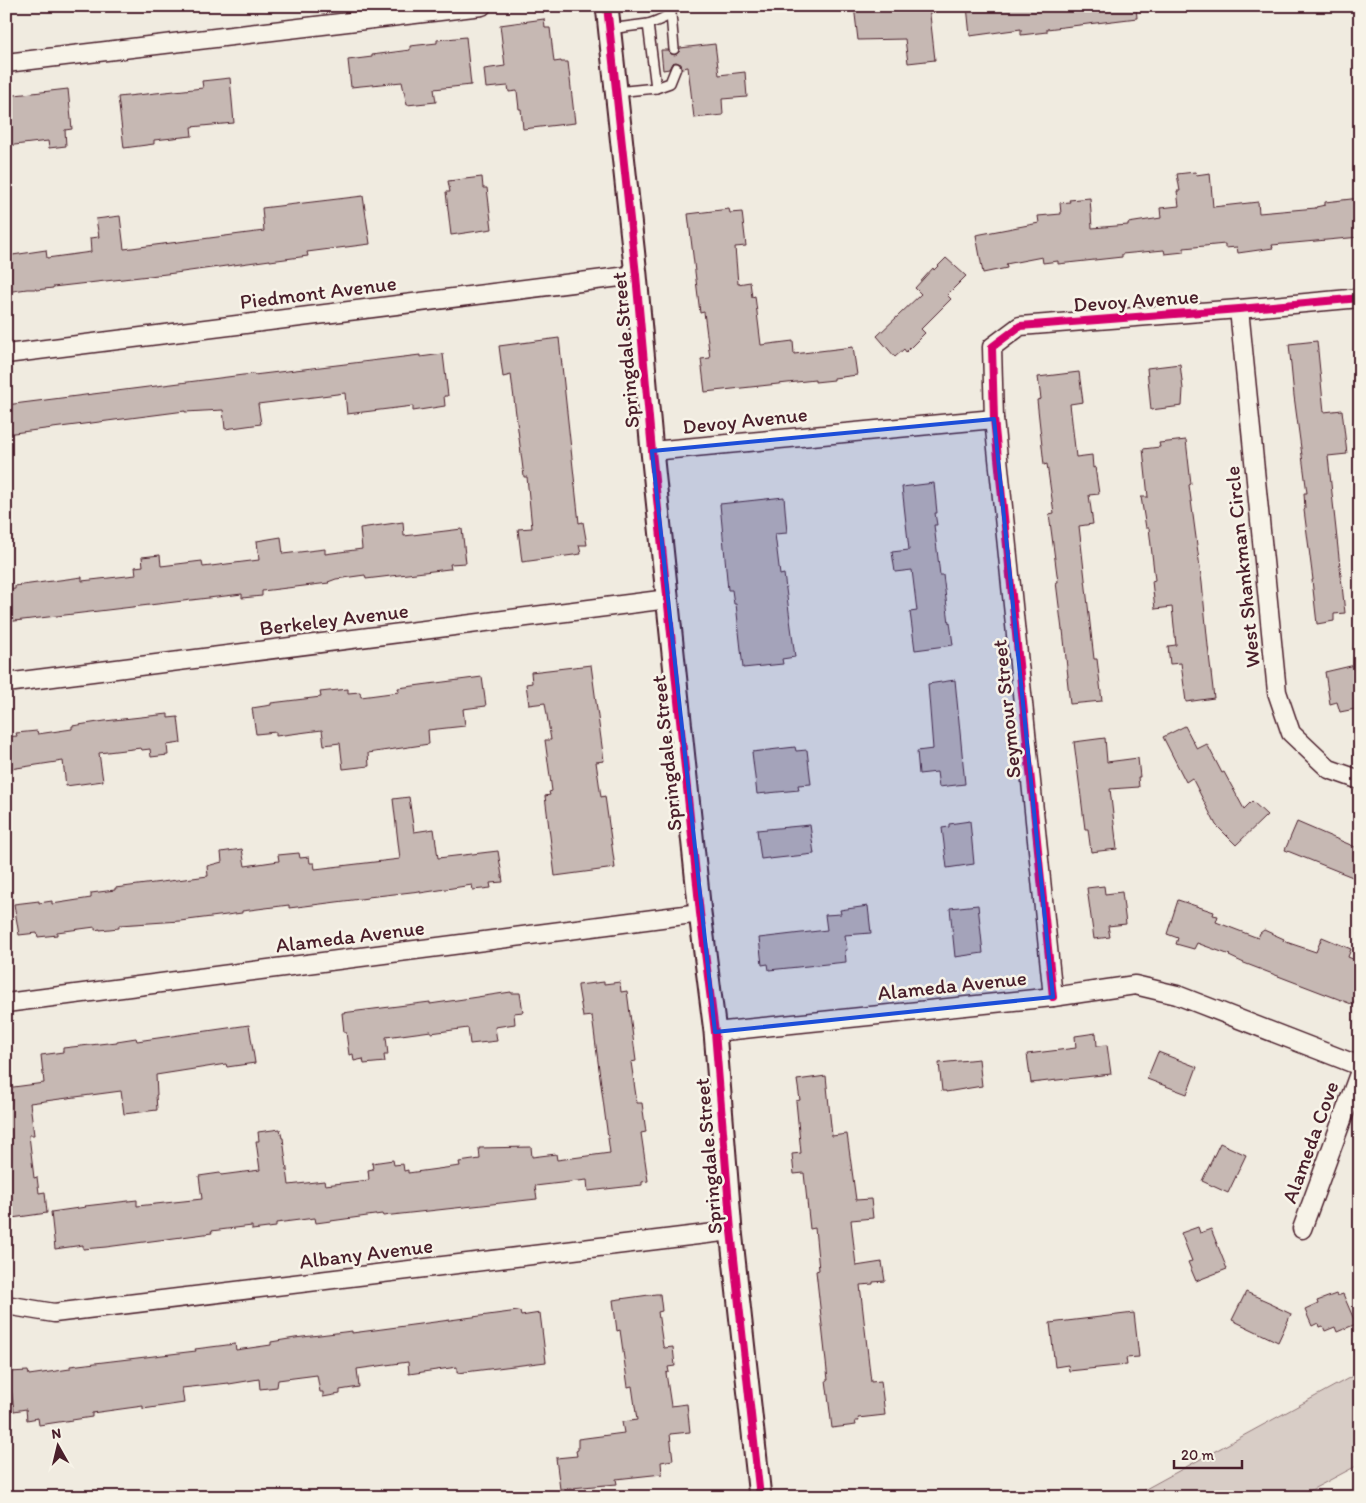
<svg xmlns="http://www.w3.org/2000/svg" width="1366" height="1503" viewBox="0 0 1366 1503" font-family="Itim,sans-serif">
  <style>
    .green { fill: #d8cdc6; stroke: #917678 }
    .building { fill: #c6b8b3; stroke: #4a1f2b }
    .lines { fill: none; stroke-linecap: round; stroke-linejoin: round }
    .service-casing { stroke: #4a1f2b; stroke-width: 12 }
    .minor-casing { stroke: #4a1f2b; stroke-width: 21 }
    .tertiary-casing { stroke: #4a1f2b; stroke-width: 25 }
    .service { stroke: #f7f3e8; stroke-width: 9 }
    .minor { stroke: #f7f3e8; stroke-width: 18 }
    .tertiary { stroke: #f7f3e8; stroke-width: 21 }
    .cycleway-casing { stroke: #f7f3e8; stroke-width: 11 }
    .cycleway { stroke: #d6006c; stroke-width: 8 }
    .marked { fill: #1d4ed8; fill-opacity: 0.2; stroke: #1d4ed8; stroke-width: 4; stroke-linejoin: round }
    .labels { text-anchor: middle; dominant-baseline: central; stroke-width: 5; stroke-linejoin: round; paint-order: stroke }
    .street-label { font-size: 21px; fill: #4a1f2b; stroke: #f7f3e8 }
  </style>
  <rect width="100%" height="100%" fill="#f0ebe0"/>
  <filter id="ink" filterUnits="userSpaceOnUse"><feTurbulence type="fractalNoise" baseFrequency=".02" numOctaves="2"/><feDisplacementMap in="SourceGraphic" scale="10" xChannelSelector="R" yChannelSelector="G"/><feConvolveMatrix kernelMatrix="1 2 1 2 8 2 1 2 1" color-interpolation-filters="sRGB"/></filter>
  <g filter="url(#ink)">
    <polygon class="green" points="1360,1372 1360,1464 1298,1497 1131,1497"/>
    <g class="building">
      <polygon points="854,6 929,6 935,60 908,63 905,39 858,40"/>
      <polygon points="967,6 1136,6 1137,18 1047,29 1047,32 1021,35 1021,29 970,36"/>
      <polygon points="544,19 545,28 550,28 554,62 561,61 561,62 568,62 575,123 523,129 521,109 519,109 517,91 509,92 508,86 486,88 484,69 505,66 500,25"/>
      <polygon points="466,37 471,85 434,89 436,102 407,105 402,82 351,87 348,60 372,57 372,55 410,50 410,46 437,43 437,40"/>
      <polygon points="715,44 719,75 745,72 747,97 722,99 723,115 694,118 688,67 682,68 681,64 676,62 672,63 669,69 663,70 661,50 668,50 671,54 675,55 679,52 680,48"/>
      <polygon points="230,78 234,123 191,127 192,136 154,140 154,144 124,148 118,97 203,88 202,81"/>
      <polygon points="68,89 72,129 65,130 66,146 49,148 48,141 6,146 6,96"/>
      <polygon points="1195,172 1196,175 1210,173 1213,207 1258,202 1259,213 1316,208 1316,207 1325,205 1325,202 1360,198 1360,237 1272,245 1273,248 1238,253 1237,247 1225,248 1225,244 1184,248 1184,252 1165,254 1164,250 1122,254 1122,257 1058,264 1058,261 1043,263 1042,257 1006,264 1007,268 983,273 976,235 1039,223 1038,216 1061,214 1060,203 1070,202 1069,200 1090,198 1092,228 1128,225 1128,223 1161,218 1160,208 1179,206 1177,191 1180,191 1177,174"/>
      <polygon points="482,177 483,188 487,188 492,229 451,235 446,192 450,192 448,181"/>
      <polygon points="363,196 370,244 307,252 308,256 285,259 270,261 270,260 175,273 53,287 53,288 36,290 36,289 27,289 6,292 6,256 46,250 47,258 91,252 90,238 99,237 96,219 120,216 124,249 264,231 262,208"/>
      <polygon points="729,209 730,213 742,212 746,246 735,247 738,284 750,282 752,297 755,296 761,345 793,341 794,354 853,347 857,375 834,378 834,380 815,382 815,380 705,392 701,359 710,358 704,312 700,313 688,214"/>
      <polygon points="946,258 966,276 947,295 951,299 921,329 925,333 906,352 904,349 895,357 877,336 921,294 915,288 933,268 934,270"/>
      <polygon points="559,338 579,523 583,522 587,545 579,545 581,554 522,562 518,529 532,528 527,477 524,477 511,375 503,377 499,346"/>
      <polygon points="1317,341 1324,412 1342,410 1347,454 1328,456 1345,613 1334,614 1334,621 1317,624 1312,580 1313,580 1304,510 1305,509 1304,493 1307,493 1294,396 1289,344"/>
      <polygon points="443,354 448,396 444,396 445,406 413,411 413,406 347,414 345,393 258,404 261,424 225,429 223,410 185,412 185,411 6,434 6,405 243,375 254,374 254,375 420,355 420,357"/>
      <polygon points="1180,364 1183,389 1182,406 1151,410 1147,368"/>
      <polygon points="1079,372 1083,402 1070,404 1076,457 1092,455 1093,468 1095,467 1099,494 1089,495 1093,524 1079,526 1094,659 1097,659 1102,701 1070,704 1067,677 1068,677 1063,630 1062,630 1056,582 1058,582 1049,514 1054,513 1047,464 1044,465 1037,400 1041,399 1038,377"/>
      <polygon points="1186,440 1191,484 1189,485 1202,583 1208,646 1214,698 1186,702 1181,663 1170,664 1168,646 1176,645 1172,607 1155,609 1152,581 1155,580 1149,528 1146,528 1141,497 1148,497 1143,449 1160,447 1159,443"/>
      <polygon points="934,483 937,513 935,513 937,525 934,525 940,575 943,575 949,623 950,622 953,645 915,650 910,612 917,611 912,570 895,572 892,552 909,550 902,487"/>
      <polygon points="784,497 787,533 775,534 780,575 784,574 795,657 782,659 783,664 743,668 736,604 734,604 732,590 728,590 720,504"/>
      <polygon points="403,522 404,536 462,529 466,563 450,564 451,569 449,569 366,579 365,575 336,579 328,582 329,583 262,591 262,596 242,598 242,594 6,622 6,590 15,589 15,586 82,577 82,581 136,575 135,567 143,566 142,557 160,555 161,566 202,561 203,567 259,560 257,541 281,537 283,554 325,549 325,554 362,549 360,528"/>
      <polygon points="591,665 604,761 596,762 601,797 605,796 615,868 555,876 545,796 550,795 549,792 552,791 545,740 551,740 545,703 529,705 526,684 532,683 531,672"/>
      <polygon points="1355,665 1360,688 1360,708 1340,712 1337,702 1330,704 1325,672"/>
      <polygon points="482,677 486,706 463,709 465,726 428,730 429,744 368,753 369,766 343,769 340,743 324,745 322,730 276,736 276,732 256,734 252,708 271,705 271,703 321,697 320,692 348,689 348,693 360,692 361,697 399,692 398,688"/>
      <polygon points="955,680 965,784 939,787 937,772 919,774 917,751 933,749 928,684"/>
      <polygon points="168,714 168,718 178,717 181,743 167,745 168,755 151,757 150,749 142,750 141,748 99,753 103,781 66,786 63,761 10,769 6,737 17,736 16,733 37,731 38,734 72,729 72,726 105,721"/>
      <polygon points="1185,726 1197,749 1207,744 1222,773 1224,772 1244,809 1252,801 1267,815 1236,845 1216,825 1192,778 1186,782 1163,737"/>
      <polygon points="1105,738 1107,762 1138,758 1140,777 1138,777 1139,787 1110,789 1117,849 1091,852 1088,829 1085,829 1074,742"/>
      <polygon points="795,747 796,751 807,750 811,784 798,785 799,790 757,794 752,752"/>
      <polygon points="409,797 414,832 434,829 438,858 498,851 503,882 490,883 491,888 473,890 472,885 420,893 420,891 368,897 368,898 289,908 289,905 242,911 242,913 180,921 119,925 119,928 100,930 100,929 95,930 95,927 57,932 57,935 38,937 37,933 19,935 14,904 39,901 39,903 52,901 52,904 91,898 91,893 115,890 115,888 208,876 207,866 222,862 221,852 242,849 245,866 279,861 278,855 299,853 300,858 309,857 310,863 314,863 315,869 400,859 393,799"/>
      <polygon points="970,821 974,864 947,868 942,828 949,827 949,824"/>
      <polygon points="1297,822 1360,849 1360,880 1285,850"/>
      <polygon points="810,825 814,854 769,859 769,858 761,859 757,830"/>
      <polygon points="1104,886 1105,894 1122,892 1126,924 1108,926 1110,937 1094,939 1087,888"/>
      <polygon points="1178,900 1214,912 1213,915 1218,916 1216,922 1258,938 1260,933 1264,930 1284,939 1283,941 1316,952 1322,937 1351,949 1348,957 1360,962 1360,991 1354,1005 1244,963 1229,956 1230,955 1197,943 1194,949 1176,944 1178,938 1167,934"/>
      <polygon points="978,905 983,953 955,957 950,908"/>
      <polygon points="868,906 871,933 845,935 847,950 845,950 846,962 769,970 768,964 762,965 759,938 827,930 825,915 841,914 840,910"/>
      <polygon points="604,982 604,984 620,982 621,992 627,991 636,1061 631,1062 637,1103 642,1103 646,1132 641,1133 648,1181 642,1182 642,1185 588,1191 587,1180 535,1186 537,1199 383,1216 382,1214 316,1223 315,1218 276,1223 276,1227 252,1230 252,1226 211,1231 212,1233 106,1247 83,1249 83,1245 55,1249 51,1212 86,1207 85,1206 137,1200 137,1206 202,1199 199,1176 220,1173 221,1175 260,1170 256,1141 259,1141 258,1132 280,1129 282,1138 283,1138 289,1185 324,1181 325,1185 369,1180 368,1170 373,1169 372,1163 393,1160 394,1165 403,1164 404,1171 408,1170 408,1173 460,1166 459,1162 480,1159 479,1148 531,1147 532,1157 556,1154 557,1160 610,1153 592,1016 583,1017 578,987 578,985"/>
      <polygon points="511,992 511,993 520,993 523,1012 514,1013 515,1024 495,1027 497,1041 470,1044 468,1028 431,1033 431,1031 386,1037 388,1055 384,1055 385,1062 364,1064 363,1059 354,1061 353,1054 349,1055 346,1032 344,1032 342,1013 430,1002 430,1004"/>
      <polygon points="249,1025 255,1063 227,1067 226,1064 156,1075 157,1095 156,1095 157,1110 124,1114 121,1091 30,1103 34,1135 29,1135 34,1178 37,1177 39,1193 45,1192 47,1213 12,1218 6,1166 11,1165 6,1129 6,1088 44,1083 41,1055 63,1052 63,1048 117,1042 117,1041 136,1038 137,1041"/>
      <polygon points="1096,1033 1097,1046 1107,1045 1111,1074 1031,1083 1027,1054 1076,1048 1075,1036"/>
      <polygon points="1158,1052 1197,1067 1187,1094 1147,1079"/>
      <polygon points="979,1059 982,1086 946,1092 946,1091 942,1091 939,1063"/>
      <polygon points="826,1076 832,1136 847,1134 856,1200 871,1199 873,1218 851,1220 856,1266 882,1262 885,1281 873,1282 873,1284 860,1285 871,1382 881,1381 885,1415 858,1418 859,1421 855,1421 856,1425 832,1428 826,1380 828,1380 816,1271 819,1270 815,1228 810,1229 804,1173 794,1174 792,1154 801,1153 796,1101 800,1100 797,1080"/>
      <polygon points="1220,1143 1246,1155 1228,1193 1202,1181"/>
      <polygon points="1198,1227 1200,1233 1211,1229 1227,1269 1196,1281 1188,1262 1192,1261 1181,1233"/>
      <polygon points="1246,1292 1271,1303 1270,1304 1291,1314 1278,1342 1232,1320"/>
      <polygon points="656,1294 660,1294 662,1311 658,1312 663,1346 664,1348 673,1347 675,1366 668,1367 669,1372 666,1373 671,1406 687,1404 690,1432 670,1434 673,1460 661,1462 662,1474 616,1479 617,1484 560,1489 556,1458 577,1456 576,1451 578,1450 578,1439 624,1433 622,1422 637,1420 632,1386 628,1387 620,1330 617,1331 613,1300"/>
      <polygon points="1336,1294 1337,1296 1343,1294 1356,1324 1337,1332 1335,1327 1325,1331 1323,1326 1319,1327 1318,1323 1312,1326 1305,1310 1318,1304 1317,1301"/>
      <polygon points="518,1311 520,1312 521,1316 540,1313 546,1362 457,1373 457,1367 409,1374 408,1362 357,1369 359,1387 340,1390 340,1394 323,1397 323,1392 320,1392 317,1375 278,1380 277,1387 260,1389 259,1379 229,1384 229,1383 182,1388 184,1403 143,1409 143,1406 92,1413 92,1417 39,1425 38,1418 27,1420 26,1409 14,1411 9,1372 28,1371 29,1375 70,1369 70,1366 196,1351 195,1349 235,1344 236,1350 271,1345 271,1342 295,1338 352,1331 352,1333"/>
      <polygon points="1134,1313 1139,1357 1126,1358 1127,1365 1069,1371 1068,1365 1055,1367 1050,1323"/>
    </g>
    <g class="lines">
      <g class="service-casing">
        <g id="service">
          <polyline points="671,14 674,49"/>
          <path d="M648 24C659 20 670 18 674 6"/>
          <polyline points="609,29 648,24 656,88 616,92"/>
          <polyline points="656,88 670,83 676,68"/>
        </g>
      </g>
      <g class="minor-casing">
        <g id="minor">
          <polyline points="6,63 482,6"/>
          <polyline points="1239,309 1277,692 1291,733 1329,769 1360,780"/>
          <polyline points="6,354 636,275"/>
          <polyline points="652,451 994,419"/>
          <polyline points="6,683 668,599"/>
          <polyline points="1053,997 994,419 992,347 1020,326 1239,309 1360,298"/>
          <polyline points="6,1003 700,913"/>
          <polyline points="715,1032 1053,997 1135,985 1177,995 1360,1066"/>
          <polyline points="1302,1229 1360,1071"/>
          <polyline points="6,1305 54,1313 731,1231"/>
        </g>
      </g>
      <g class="tertiary-casing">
        <polyline id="tertiary" points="607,6 636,275 652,451 700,913 715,1032 731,1231 760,1497"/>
      </g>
      <use href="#service" class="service"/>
      <use href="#minor" class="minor"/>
      <use href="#tertiary" class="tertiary"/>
      <g class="cycleway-casing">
        <g id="cycleway">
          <polyline points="607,6 636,275 652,451 700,913 715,1032 731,1231 760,1497"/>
          <polyline points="1053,997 994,419 992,347 1020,326 1239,309 1360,298"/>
        </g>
      </g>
      <use href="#cycleway" class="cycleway"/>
    </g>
  </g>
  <path class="marked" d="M994 419 1053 997 715 1032 652 451Z"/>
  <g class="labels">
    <g class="street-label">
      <text transform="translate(318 292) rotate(-7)">Piedmont Avenue</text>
      <text transform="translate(1136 300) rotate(-4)">Devoy Avenue</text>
      <text transform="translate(625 350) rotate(-95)">Springdale Street</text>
      <text transform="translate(745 420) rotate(-6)">Devoy Avenue</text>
      <text transform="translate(1242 567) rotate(-96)">West Shankman Circle</text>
      <text transform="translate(334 619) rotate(-7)">Berkeley Avenue</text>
      <text transform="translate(1006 709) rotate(-96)">Seymour Street</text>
      <text transform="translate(666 753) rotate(-96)">Springdale Street</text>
      <text transform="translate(350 936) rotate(-7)">Alameda Avenue</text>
      <text transform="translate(952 985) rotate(-6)">Alameda Avenue</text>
      <text transform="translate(1310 1142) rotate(-70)">Alameda Cove</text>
      <text transform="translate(708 1156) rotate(-95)">Springdale Street</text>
      <text transform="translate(366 1253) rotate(-7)">Albany Avenue</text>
    </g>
  </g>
  <rect width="1366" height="1503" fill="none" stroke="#f7f3e8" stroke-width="25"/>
  <rect x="12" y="12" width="1341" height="1478" fill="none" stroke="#4a1f2b" stroke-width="2" filter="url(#ink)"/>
  <g transform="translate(58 1446) rotate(352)" stroke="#f7f3e8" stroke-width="4" paint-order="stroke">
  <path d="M0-4L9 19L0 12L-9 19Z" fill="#4a1f2b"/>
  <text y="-8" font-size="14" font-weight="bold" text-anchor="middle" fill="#4a1f2b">N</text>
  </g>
  <path d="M1174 1460v8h68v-8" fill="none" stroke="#4a1f2b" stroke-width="2.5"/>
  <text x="1181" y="1460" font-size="15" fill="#4a1f2b" stroke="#f7f3e8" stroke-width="4" paint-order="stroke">20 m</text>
</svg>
